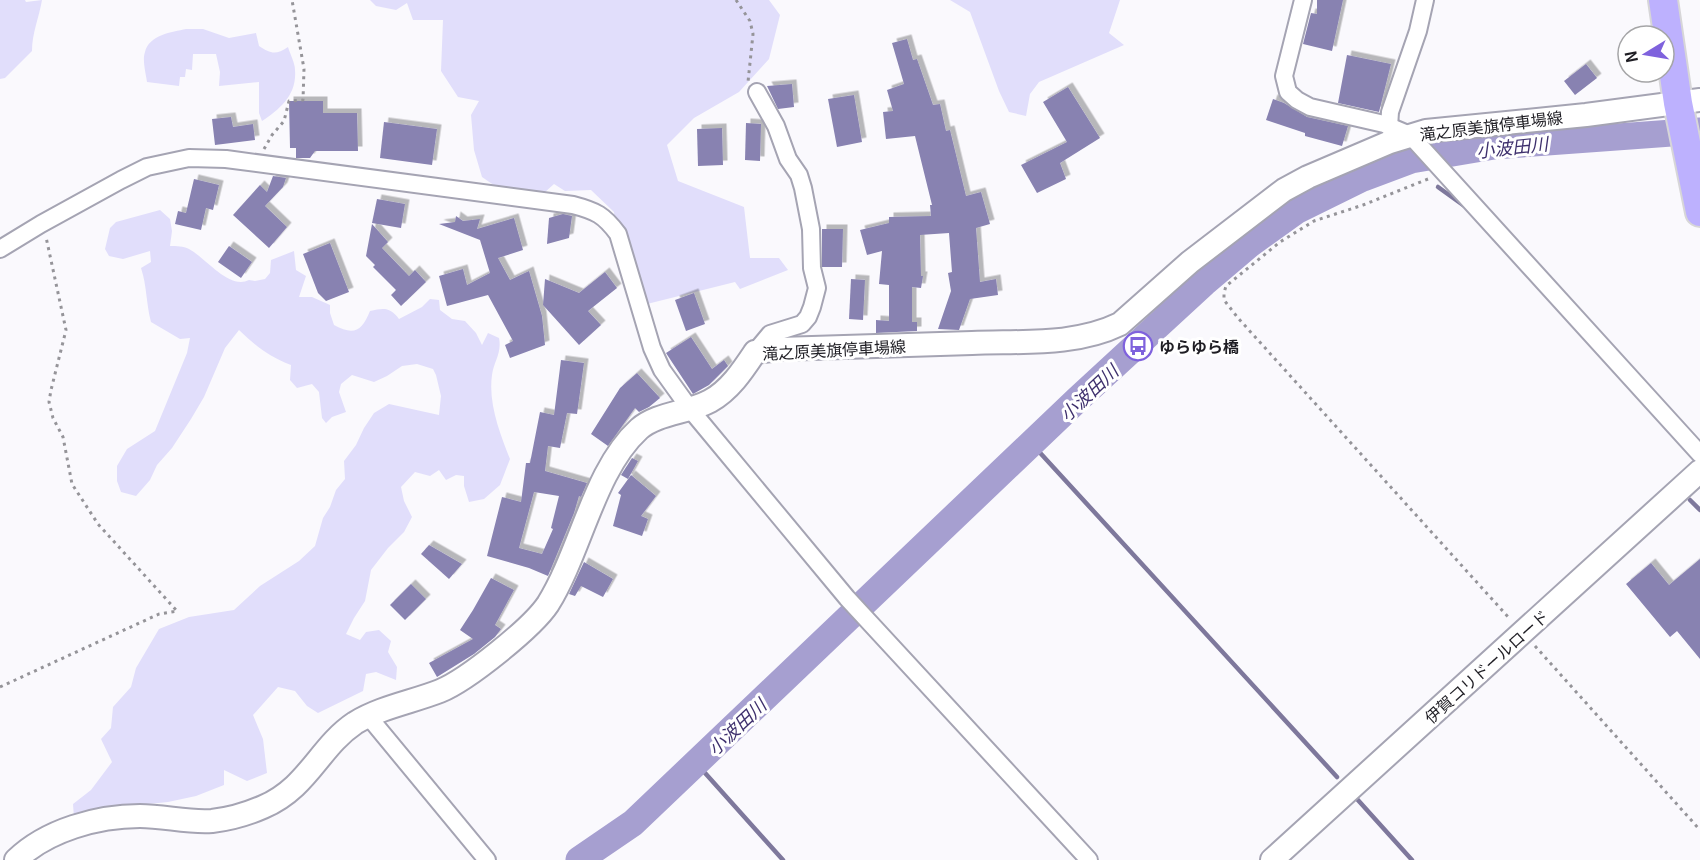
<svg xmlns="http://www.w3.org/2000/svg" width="1700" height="860" viewBox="0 0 1700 860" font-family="Georgia,'Noto Sans JP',serif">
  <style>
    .green { fill: #e1defb }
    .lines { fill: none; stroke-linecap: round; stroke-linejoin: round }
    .stream { stroke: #7e789c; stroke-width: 4.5 }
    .river { stroke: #a69fd0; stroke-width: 27 }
    .building { fill: #8882b1; fill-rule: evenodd; filter: url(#shadow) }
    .street-casing { stroke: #a5a4b3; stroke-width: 20 }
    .secondary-casing { stroke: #a5a4b3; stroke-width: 26 }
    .highway-casing { stroke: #d7d6d8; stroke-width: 32 }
    .path { stroke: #959499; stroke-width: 3; stroke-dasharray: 3 4.5; stroke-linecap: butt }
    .street { stroke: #fff; stroke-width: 16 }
    .secondary { stroke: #fff; stroke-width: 22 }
    .highway { stroke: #bdb1fe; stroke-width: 28 }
    .labels { text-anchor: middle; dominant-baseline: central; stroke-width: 6; stroke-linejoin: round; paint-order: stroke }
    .street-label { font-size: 16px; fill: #1f1e24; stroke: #fff }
    .poi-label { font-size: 16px; font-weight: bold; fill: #1f1e24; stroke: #fff; text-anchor: start }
    .water-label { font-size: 18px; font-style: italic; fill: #3e306d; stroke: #fff }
  </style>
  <defs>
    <filter id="shadow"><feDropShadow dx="4.5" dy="-4.5" stdDeviation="0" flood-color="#0004"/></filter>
  </defs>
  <rect width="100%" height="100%" fill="#faf9fd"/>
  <g class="green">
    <path d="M0 0H25L26 2 42 0C39 18 32 33 32 51L5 78 0 79Z"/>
    <polygon points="370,0 769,0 780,15 769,59 739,92 694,118 667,145 678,181 744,207 750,258 779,258 788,270 740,289 735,282 647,304 629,296 619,272 614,212 591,190 565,191 554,184 544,193 498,188 482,177 474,150 471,115 479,101 458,97 441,71 443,20 413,20 407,3 396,10 376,6"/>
    <polygon points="950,0 1120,0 1109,33 1124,45 1039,82 1030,94 1026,116 1009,112 999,91 970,12"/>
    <path d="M186 29H203L229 38 256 33 259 46C271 54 276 55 288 47 290 54 295 63 295 70 297 95 280 109 262 121L259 113V82L219 86 220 72 216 54H193L192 70 186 69 185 77H180L179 86 147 82C146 74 142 60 145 52 149 35 172 32 186 29Z"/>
    <path d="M160 210 170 219 172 231 170 246C177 246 183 246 189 249 206 258 229 290 249 280L255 281 265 279 270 273 271 260 294 251 296 270 306 276 299 297H312L330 305V313L334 325C354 336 362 331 370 311 384 308 390 307 399 319L422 307 430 299 439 300 440 310 452 319 465 321 476 333 482 345 488 333 499 338C502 353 494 361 492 375 488 403 500 434 510 459L500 485 484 499 469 502 464 486V476L456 475 446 480 439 470 430 476 415 472 401 487 404 501 412 517 404 532 388 548 371 570 365 601 354 618 346 634 360 640 366 632 379 630 391 641 388 652 397 667 396 680 376 672 366 674 363 691 318 713 307 706 295 691 278 687 253 715 263 739 267 773 247 781 224 770V785L196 796 168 802 119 807 74 818 73 804 91 790 112 762 101 739 111 728 113 707 131 687 136 668 159 629 189 617 234 610 260 586 299 561 315 546 323 518 330 507 336 490 345 479 344 461 356 445 364 428 374 413 389 404 439 415 441 396 436 375 433 369 417 364 402 366 387 376 374 382 352 375 341 384 339 392 346 412 332 417 326 423 322 418 319 392 312 384 297 388 290 380 291 365C268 356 257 347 239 330L225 348 204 397 191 419 172 448 157 465 150 480 136 496 121 492 117 481V466L127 449 155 431 187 353 190 338 180 339 151 322C146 303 147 286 141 268L151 262 150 251 123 259 109 256 105 249 110 228 116 222Z"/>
  </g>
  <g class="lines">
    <g class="stream">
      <polyline points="1438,187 1463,205"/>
      <polyline points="1032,444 1337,777"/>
      <polyline points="1690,500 1700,510"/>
      <polyline points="697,764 783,860"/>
      <polyline points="1357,799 1412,860"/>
    </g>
    <polyline class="river" points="579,860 633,823 1078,399 1204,283 1250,244 1296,211 1363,178 1411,160 1494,146 1700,131"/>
  </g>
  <g class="building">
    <polygon points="1317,0 1343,0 1332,51 1303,44 1311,13 1317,14"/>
    <polygon points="907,39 913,60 917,59 933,105 940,104 946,131 950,130 966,196 981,192 990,224 976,228 980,282 996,279 998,295 970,299 959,330 938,329 951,291 948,273 952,272 949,233 920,235 921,276 923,276 921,288 912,287 912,322 917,322 917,331 876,333 876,320 889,321 889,285 879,284 882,251 867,255 860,230 889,223 889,217 931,216 930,205 932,205 915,136 886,139 883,112 893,111 887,90 904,84 892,43"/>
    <polygon points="1347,55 1391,64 1379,112 1338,103"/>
    <polygon points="1586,64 1597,78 1575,95 1564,81"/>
    <polygon points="792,84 794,107 778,109 767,86"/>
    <polygon points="1068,87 1100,138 1060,163 1066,179 1037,193 1021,165 1067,142 1043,102"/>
    <polygon points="854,95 862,142 837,147 828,99"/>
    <polygon points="1273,99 1284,103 1307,117 1348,126 1342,146 1305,136 1305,133 1266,120"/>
    <polygon points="289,101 323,101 323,113 357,113 358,151 315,151 310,158 296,158 296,148 290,148"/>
    <polygon points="231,117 233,127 253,124 255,140 215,145 212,119"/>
    <polygon points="384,122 437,129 432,165 380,158"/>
    <polygon points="746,123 761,124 760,161 745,160"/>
    <polygon points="722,128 723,165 698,166 697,129"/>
    <polygon points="273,176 286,178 283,187 265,206 287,227 269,248 233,215 260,185 267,192"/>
    <polygon points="194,179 219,185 213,210 206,208 201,230 175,224 178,211 186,213"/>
    <polygon points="377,199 405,204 401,228 372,223"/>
    <polygon points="563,214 572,216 569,238 547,244 549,218"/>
    <polygon points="456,216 463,221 480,219 477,229 514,218 523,250 498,258 510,280 529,271 542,316 545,345 510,358 505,345 513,341 488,295 447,306 439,276 463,269 467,285 490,273 480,240 439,224 455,222"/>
    <polygon points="372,224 388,242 382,248 409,276 415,270 426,282 401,306 391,295 396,290 373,267 375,265 366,256"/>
    <polygon points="822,229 843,229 842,267 822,267"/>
    <polygon points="330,243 349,292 326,301 318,293 303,254"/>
    <polygon points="229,246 252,262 241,278 218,262"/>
    <polygon points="605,272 617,288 588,311 601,325 579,345 543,305 545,279 579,293"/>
    <polygon points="851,279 865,280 863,320 849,319"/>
    <polygon points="694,293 705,324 686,331 675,300"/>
    <polygon points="691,337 712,369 724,360 728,366 709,385 693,394 666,353"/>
    <path d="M561 360 584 363 577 414 567 413 560 448 548 446 545 471 587 483 581 497 579 496 574 513 548 576 529 568 487 556 502 497 521 502 526 463H530L540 412 554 415ZM534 492 559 496 551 528 553 529 542 554 519 548Z"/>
    <polygon points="637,373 660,398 649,407 639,412 635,408 608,446 591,434 620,388"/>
    <polygon points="632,458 638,461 628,479 621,475"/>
    <polygon points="631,475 656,496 641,516 648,519 642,536 613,526 621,495 618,493"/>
    <polygon points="429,545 462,564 449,579 421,554"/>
    <polygon points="1700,559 1700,659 1677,631 1670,637 1626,584 1651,563 1669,585"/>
    <polygon points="584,562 613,579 603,597 581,586 575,596 569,594"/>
    <polygon points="491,578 514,590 495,625 501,629 495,637 474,654 437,677 429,663 473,639 460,630 473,610"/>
    <polygon points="411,584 426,599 405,620 390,605"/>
  </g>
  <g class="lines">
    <g class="street-casing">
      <g id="street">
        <polyline points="1303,0 1284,76 1288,92 1297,100 1310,107 1384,124 1410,135 1700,454"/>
        <polyline points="1389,127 1390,112 1418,31 1425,0"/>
        <path d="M0 249 41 224 121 180 147 167 189 158 226 159 573 205C596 211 604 215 618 234L652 348 662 370 690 409 847 598 1089 860"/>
        <polyline points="755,352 770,334 802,324 808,317 812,307 817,288 812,268 811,229 803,188 799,175 788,159 776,126 757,92"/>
        <polyline points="368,716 487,860"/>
      </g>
    </g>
    <g class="secondary-casing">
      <g id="secondary">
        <path d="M16 860C47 830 98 816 140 816 164 816 189 823 212 821 230 819 247 814 263 807 308 788 319 747 355 723 381 707 412 702 440 691 467 680 532 628 548 604 581 551 594 470 639 429 657 413 688 413 710 401 730 390 743 370 755 352L780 349C844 347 908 345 972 343 1021 341 1075 346 1120 324L1190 262 1284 190 1308 177 1390 142 1426 131 1586 115 1700 100"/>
        <polyline points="1272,860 1700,471"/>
      </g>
    </g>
    <g class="highway-casing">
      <polyline id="highway" points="1663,0 1678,103 1700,212"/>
    </g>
    <g class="path">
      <polyline points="736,0 750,21 753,34 748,82"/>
      <polyline points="264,149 272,135 284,121 289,101 303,100 304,69 292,0"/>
      <polyline points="1428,179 1363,205 1314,221 1280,242 1226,286 1224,293 1224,300 1238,318 1510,619"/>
      <polyline points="1535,646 1700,830"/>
      <polyline points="0,687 159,614 177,611 98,524 72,484 63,437 53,418 49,402 51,390 66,330 46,237"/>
    </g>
    <use href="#street" class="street"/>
    <use href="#secondary" class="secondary"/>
    <use href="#highway" class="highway"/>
  </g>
  <defs>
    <g id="bus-ring" transform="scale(1.5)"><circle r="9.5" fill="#fff" stroke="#7f62dd" stroke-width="1.5"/><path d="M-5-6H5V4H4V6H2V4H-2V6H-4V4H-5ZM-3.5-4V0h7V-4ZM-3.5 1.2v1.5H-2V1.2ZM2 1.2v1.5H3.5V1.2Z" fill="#7f62dd"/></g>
  </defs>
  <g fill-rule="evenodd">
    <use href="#bus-ring" x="1138" y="346"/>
  </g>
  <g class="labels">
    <g class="street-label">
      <text transform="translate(1491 125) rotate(-7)">滝之原美旗停車場線</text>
      <text transform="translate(834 349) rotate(-3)">滝之原美旗停車場線</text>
      <text transform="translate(1486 666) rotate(-42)">伊賀コリドールロード</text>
    </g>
    <g class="poi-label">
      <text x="1159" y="346">ゆらゆら橋</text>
    </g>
    <g class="water-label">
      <text transform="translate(1512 146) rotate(-6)">小波田川</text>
      <text transform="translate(1088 392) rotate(-43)">小波田川</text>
      <text transform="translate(736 726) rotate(-43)">小波田川</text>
    </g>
  </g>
  <g transform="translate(1646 54) rotate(259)"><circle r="28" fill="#ffffff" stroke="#a5a5a7" stroke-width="1.5"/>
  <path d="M0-4.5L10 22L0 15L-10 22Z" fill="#7f62dd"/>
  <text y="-9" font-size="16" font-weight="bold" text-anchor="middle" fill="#1f1e24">N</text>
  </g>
</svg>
